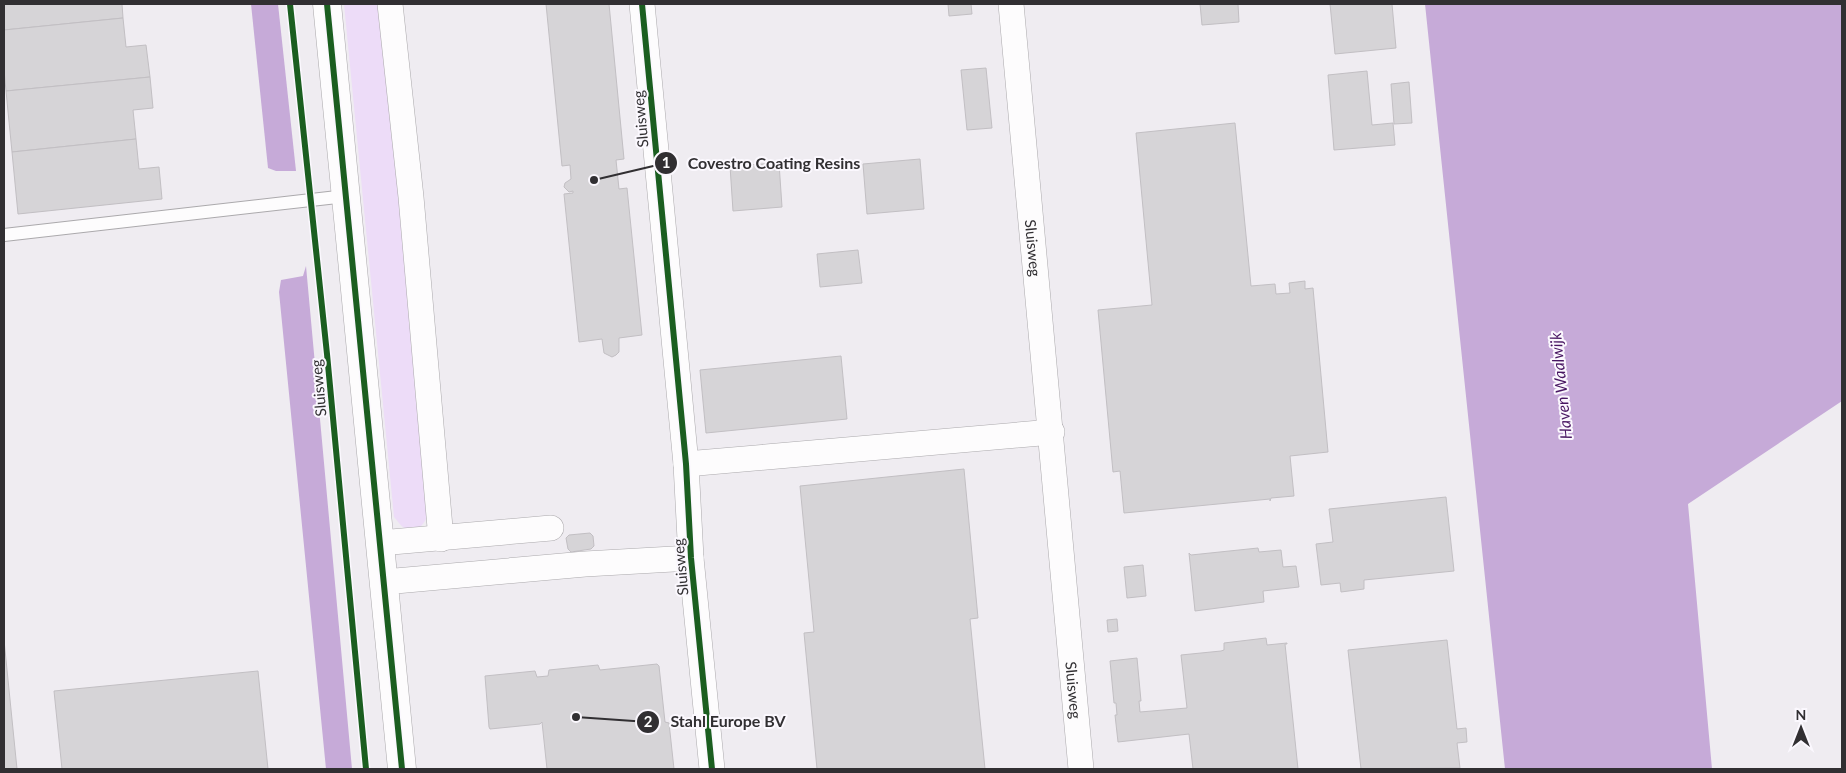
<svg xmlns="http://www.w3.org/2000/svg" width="1846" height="773" viewBox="0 0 1846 773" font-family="Lato,sans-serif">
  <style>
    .green { fill: #eddcf8 }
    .water { fill: #c6aad8 }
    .building { fill: #d6d4d7; stroke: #c2bfc3 }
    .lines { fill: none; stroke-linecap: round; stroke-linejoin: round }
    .lane-casing { stroke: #aba9ac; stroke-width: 14 }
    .street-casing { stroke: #aba9ac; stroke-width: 26 }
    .secondary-casing { stroke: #aba9ac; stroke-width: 29 }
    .lane { stroke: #fdfcfd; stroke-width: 12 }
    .street { stroke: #fdfcfd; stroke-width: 25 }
    .secondary { stroke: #fdfcfd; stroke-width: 28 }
    .cycleway-casing { stroke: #fbf8fe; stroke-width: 9 }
    .cycleway { stroke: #1b5e20; stroke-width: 6 }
    .labels { text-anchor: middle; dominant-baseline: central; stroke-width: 4; stroke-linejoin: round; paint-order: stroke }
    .street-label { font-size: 15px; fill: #312f32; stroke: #fbf8fe }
    .water-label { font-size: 16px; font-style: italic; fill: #481662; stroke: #fbf8fe }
    .leader { fill: none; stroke: #312f32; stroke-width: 2 }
    .callout-dot { fill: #312f32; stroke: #fbf8fe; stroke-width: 2 }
    .mark-label { font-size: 15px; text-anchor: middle; font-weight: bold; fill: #fff }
    .callout-label { font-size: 16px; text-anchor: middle; font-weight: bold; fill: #312f32; stroke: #fbf8fe; stroke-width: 4; stroke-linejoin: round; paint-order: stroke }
  </style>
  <rect width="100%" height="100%" fill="#efecf1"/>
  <path class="green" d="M344 4H378L400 204 428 513C425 525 416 535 403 527 400 525 397 520 394 517Z"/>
  <g class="water">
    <polygon points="251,4 278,4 296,171 276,171 268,168"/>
    <polygon points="1425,4 1842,4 1842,401 1688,504 1712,769 1505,769"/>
    <polygon points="306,266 352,769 326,769 279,292 281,280 303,276"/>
  </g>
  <g class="building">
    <polygon points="4,4 122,4 123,18 4,30"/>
    <polygon points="546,4 609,4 624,159 616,160 619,189 627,188 642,335 619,338 619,352 616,355 612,357 604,353 602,339 579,342 564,194 573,193 573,191 569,192 564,187 565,183 571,179 570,165 562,166"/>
    <polygon points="948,4 971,4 972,14 949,16"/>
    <polygon points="1200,4 1238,4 1239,22 1202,25"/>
    <polygon points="1330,4 1392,4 1396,48 1335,54"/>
    <polygon points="123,18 126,47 146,45 150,77 6,91 4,70 4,30"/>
    <polygon points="986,68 992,128 967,130 961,70"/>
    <polygon points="1367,71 1372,125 1393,123 1395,145 1334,150 1328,75"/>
    <polygon points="150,77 153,108 133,110 136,139 12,152 6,91"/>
    <polygon points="1409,82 1412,123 1394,124 1391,84"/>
    <polygon points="1235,123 1251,286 1275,284 1276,294 1290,293 1289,283 1305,281 1305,289 1313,288 1328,452 1290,456 1294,496 1271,498 1270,501 1270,499 1124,513 1120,471 1113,472 1098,310 1152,305 1136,133"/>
    <polygon points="136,139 139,169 159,167 162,199 18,214 12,152"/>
    <polygon points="920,159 924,209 867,214 863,164"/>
    <polygon points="779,163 782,207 733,211 730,166"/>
    <polygon points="858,250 862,283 820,287 817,254"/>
    <polygon points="841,356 847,419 706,433 700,370"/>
    <polygon points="964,469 978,618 970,619 985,769 817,769 804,633 814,632 800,486"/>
    <polygon points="1446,497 1454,571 1364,580 1364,589 1341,592 1340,583 1321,585 1316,544 1333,542 1329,509"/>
    <polygon points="590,533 593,536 594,546 591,549 571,552 568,549 566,538 569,535"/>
    <polygon points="1258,548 1259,552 1281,550 1283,567 1296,566 1299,587 1263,591 1264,602 1195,611 1189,553 1191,555"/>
    <polygon points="1143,565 1146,596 1127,598 1124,567"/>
    <polygon points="1117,619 1118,631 1108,632 1107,620"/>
    <polygon points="1266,638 1267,645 1287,643 1287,644 1285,644 1298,769 1193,769 1189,734 1118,742 1115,715 1117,715 1116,703 1114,703 1110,661 1137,658 1141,701 1139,701 1140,712 1187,708 1181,655 1221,651 1224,650 1224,643"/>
    <polygon points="4,640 17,769 4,769"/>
    <polygon points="1447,640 1457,729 1466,728 1467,742 1457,743 1460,768 1361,769 1348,650"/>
    <polygon points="657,664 659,666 665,722 669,723 674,769 547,769 542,722 540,724 490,729 489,727 485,676 535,671 537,677 548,676 549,670 598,665 600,670"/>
    <polygon points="258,671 268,769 62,769 54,691"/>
  </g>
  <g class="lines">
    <g class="lane-casing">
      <polyline id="lane" points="4,235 346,196"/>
    </g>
    <g class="street-casing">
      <g id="street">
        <polyline points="390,4 411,197 441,539"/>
        <polyline points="642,4 686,464 691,558 712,769"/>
        <path id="s1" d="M1011 4 1081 769"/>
        <polyline points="686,464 1052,432"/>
        <polyline points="380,543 551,528"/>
        <polyline points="384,582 585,564 691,558"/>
      </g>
    </g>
    <g class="secondary-casing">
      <polyline id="secondary" points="327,4 402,769"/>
    </g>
    <use href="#lane" class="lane"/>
    <use href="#street" class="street"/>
    <use href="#secondary" class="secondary"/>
    <g class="cycleway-casing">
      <g id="cycleway">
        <polyline points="290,4 327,354 366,769"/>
        <polyline points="327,4 402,769"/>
        <polyline points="642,4 686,464 691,558 712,769"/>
      </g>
    </g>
    <use href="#cycleway" class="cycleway"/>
  </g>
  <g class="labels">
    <g class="street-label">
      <text transform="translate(640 119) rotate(-95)">Sluisweg</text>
      <text stroke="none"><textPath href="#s1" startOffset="245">Sluisweg</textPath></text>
      <text transform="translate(318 388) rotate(-95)">Sluisweg</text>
      <text transform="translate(680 567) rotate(-95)">Sluisweg</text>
      <text stroke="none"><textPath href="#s1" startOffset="689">Sluisweg</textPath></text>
    </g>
    <g class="water-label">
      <text transform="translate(1560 386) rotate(-96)">Haven Waalwijk</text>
    </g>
  </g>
  <path class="leader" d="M594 180L666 163M576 717L648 722"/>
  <g class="callout-dot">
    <circle cx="594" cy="180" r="5"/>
    <circle cx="576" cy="717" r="5"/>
    <circle cx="666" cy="163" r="12"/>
    <circle cx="648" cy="722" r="12"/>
  </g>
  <g class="mark-label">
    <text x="666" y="168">1</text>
    <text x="648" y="727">2</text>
  </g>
  <g class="callout-label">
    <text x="774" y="169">Covestro Coating Resins</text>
    <text x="728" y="727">Stahl Europe BV</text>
  </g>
  <rect width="1846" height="773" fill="none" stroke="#312f32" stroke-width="10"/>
  <g transform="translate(1801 728)" stroke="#fbf8fe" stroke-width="4" paint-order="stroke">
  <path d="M0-4L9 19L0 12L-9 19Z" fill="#312f32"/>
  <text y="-8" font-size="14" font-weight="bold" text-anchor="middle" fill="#312f32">N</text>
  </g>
</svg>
